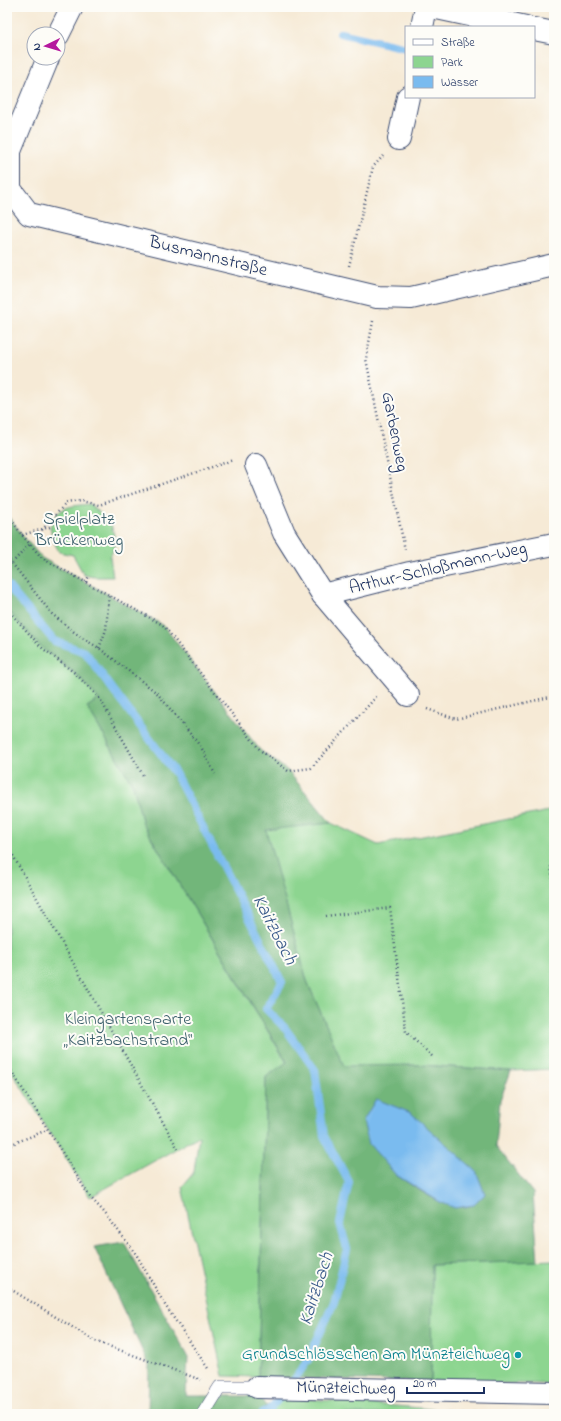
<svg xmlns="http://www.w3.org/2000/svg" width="561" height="1421" viewBox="0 0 561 1421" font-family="'Indie Flower',sans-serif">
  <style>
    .green { fill: #8dd590; stroke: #548277 }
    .forest { fill: #72b67a; stroke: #46726c; fill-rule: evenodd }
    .water { fill: #7abbef; stroke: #4a75a6 }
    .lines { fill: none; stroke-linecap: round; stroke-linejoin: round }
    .stream { stroke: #7abbef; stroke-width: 8 }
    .lane-casing { stroke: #3c4b70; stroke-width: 14 }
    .street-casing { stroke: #3c4b70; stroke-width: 24 }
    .path { stroke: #3c4b70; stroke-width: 2.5; stroke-dasharray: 1 3; stroke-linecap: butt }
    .lane { stroke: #fff; stroke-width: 13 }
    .street { stroke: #fff; stroke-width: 22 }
    .culture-dot { fill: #0f9aa8; stroke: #fdfcf7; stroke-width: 1.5 }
    .labels { text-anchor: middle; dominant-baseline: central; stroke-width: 4; stroke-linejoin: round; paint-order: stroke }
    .street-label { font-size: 18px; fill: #1b2f5e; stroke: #fdfcf7 }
    .park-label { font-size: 18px; fill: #3d616d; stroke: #fdfcf7 }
    .culture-label { font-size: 18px; fill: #0d838f; stroke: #fdfcf7; text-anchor: end }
    .water-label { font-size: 19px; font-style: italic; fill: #38598a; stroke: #fdfcf7 }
  </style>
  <rect width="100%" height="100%" fill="#fdfcf7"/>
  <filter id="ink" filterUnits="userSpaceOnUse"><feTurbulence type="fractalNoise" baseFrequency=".025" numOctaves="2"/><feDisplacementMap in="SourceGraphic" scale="8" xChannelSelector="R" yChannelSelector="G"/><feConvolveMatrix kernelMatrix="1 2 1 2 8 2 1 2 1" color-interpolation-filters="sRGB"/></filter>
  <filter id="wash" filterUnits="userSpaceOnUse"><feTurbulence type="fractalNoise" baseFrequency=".012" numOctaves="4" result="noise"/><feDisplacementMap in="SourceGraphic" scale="16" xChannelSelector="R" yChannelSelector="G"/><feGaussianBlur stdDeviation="0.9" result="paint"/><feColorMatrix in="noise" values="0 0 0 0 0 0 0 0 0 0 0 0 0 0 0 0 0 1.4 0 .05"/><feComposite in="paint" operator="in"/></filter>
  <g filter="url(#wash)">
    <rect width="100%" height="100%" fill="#f6ead6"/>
    <g class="green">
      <path d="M90 504 111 524 116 543 110 557 113 577H94L84 575 73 555 59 552 53 540 50 527C58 506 69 506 90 504Z"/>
      <polygon points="7,609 41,647 76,674 100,699 87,707 133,785 143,824 287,1063 266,1077 258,1377 223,1376 182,1187 194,1172 199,1136 90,1197 7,1064"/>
      <polygon points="554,810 554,1069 511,1071 421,1065 344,1067 307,981 265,829 331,823 378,845"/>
      <polygon points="554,1260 554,1384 431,1382 432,1265"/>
      <polygon points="284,1397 483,1413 483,1414 259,1414 266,1406"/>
    </g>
    <g class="forest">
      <path d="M7 518 11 519 22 535 42 558 163 625 260 750 288 771 331 823 266 830 307 981 344 1066 421 1065 511 1071 500 1100 496 1146 533 1193 538 1261 432 1265 431 1382 258 1377 266 1077 287 1062 143 824 133 785 87 707 99 699 76 674 41 647 7 609ZM396 1175 485 1194C482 1197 478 1202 474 1204 453 1217 414 1186 396 1175Z"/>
      <polygon points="124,1242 188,1356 186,1396 259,1396 266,1406 259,1414 148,1414 149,1365 94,1247"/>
    </g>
    <polygon class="water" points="376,1099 411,1113 476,1171 485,1194 474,1205 455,1208 440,1202 396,1175 369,1144 363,1121"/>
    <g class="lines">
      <g class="stream">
        <polyline points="340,33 406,48"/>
        <polyline points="7,585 54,641 85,652 175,773 282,982 266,1009 285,1028 315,1070 324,1136 349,1182 340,1223 347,1249 334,1302 308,1360 292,1383 270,1409 262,1414"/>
      </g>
    </g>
  </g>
  <g filter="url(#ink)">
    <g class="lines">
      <g class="lane-casing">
        <polyline id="lane" points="203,1414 220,1387 257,1387"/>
      </g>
      <g class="street-casing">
        <g id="street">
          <polyline points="432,7 526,27"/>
          <polyline points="422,27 426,7"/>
          <polyline points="534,29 554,33"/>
          <polyline points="58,35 72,7"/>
          <polyline points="48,58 10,151 10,189 29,214 377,297 411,298 554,265"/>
          <polyline points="399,139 408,97"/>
          <polyline points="256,465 284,533 323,595 408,695"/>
          <polyline points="323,595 410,573 554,544"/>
          <polyline points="257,1387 554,1393"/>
        </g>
      </g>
      <g class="path">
        <polyline points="349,266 373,167 383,156"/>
        <polyline points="373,321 366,359 405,550"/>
        <polyline points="7,508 11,519 22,535 42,558 163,625 260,750 288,771 311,768 377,696"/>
        <polyline points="42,530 66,503 81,501 99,505 233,460"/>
        <polyline points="22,535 50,527"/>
        <polyline points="7,557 52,614 79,636 99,648 157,693 201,747 215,774"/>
        <polyline points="12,563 30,544"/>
        <polyline points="86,582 89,576"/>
        <polyline points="7,609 41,647 76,674 100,699 144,777"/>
        <polyline points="99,648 106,630 109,595"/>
        <polyline points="427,709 456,719 554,696"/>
        <polyline points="7,845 178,1149"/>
        <polyline points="551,866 554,886"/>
        <polyline points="326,916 390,908 406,1032 434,1058"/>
        <polyline points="7,1064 90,1197 104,1212 136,1254 165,1305 209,1370"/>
        <polyline points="7,1146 47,1130"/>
        <polyline points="7,1287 95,1341 201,1380"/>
      </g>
      <use href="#lane" class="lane"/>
      <use href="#street" class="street"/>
    </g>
  </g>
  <circle class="culture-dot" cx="518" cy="1355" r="4"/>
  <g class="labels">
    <g class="street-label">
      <text transform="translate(208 257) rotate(14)">Busmannstraße</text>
      <text transform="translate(394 432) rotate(79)">Garbenweg</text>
      <text transform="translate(438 569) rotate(-13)">Arthur-Schloßmann-Weg</text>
      <text transform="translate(346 1389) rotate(1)">Münzteichweg</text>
    </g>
    <g class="park-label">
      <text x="79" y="520">Spielplatz<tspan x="79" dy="21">Brückenweg</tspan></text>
      <text x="128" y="1020">Kleingartensparte<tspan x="128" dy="21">„Kaitzbachstrand“</tspan></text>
    </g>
    <g class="culture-label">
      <text x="510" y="1355">Grundschlösschen am Münzteichweg</text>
    </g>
    <g class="water-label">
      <text transform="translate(274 930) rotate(63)">Kaitzbach</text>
      <text transform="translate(317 1289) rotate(-72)">Kaitzbach</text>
    </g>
  </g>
  <rect width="561" height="1421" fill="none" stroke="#fdfcf7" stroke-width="24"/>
  <rect x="405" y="26" width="130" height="72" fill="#fdfcf7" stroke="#a3aaba"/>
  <rect x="413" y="39" width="20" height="6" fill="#ffffff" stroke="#a3aaba"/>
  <text x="441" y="46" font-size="12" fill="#1b2f5e">Straße</text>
  <rect x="413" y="56" width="20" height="12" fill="#8dd590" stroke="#a3aaba"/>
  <text x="441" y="66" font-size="12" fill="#1b2f5e">Park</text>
  <rect x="413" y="76" width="20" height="12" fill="#7abbef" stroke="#a3aaba"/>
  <text x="441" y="86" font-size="12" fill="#1b2f5e">Wasser</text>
  <g transform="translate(46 46) rotate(265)"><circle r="19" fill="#fdfcf7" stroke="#a3aaba"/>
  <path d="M0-3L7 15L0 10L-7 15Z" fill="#b5179e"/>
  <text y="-6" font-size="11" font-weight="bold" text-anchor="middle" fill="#1b2f5e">N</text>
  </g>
  <path d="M407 1387v6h77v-6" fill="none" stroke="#1b2f5e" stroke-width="2"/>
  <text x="413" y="1387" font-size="12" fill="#1b2f5e" stroke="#fdfcf7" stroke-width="3" paint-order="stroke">20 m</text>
</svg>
